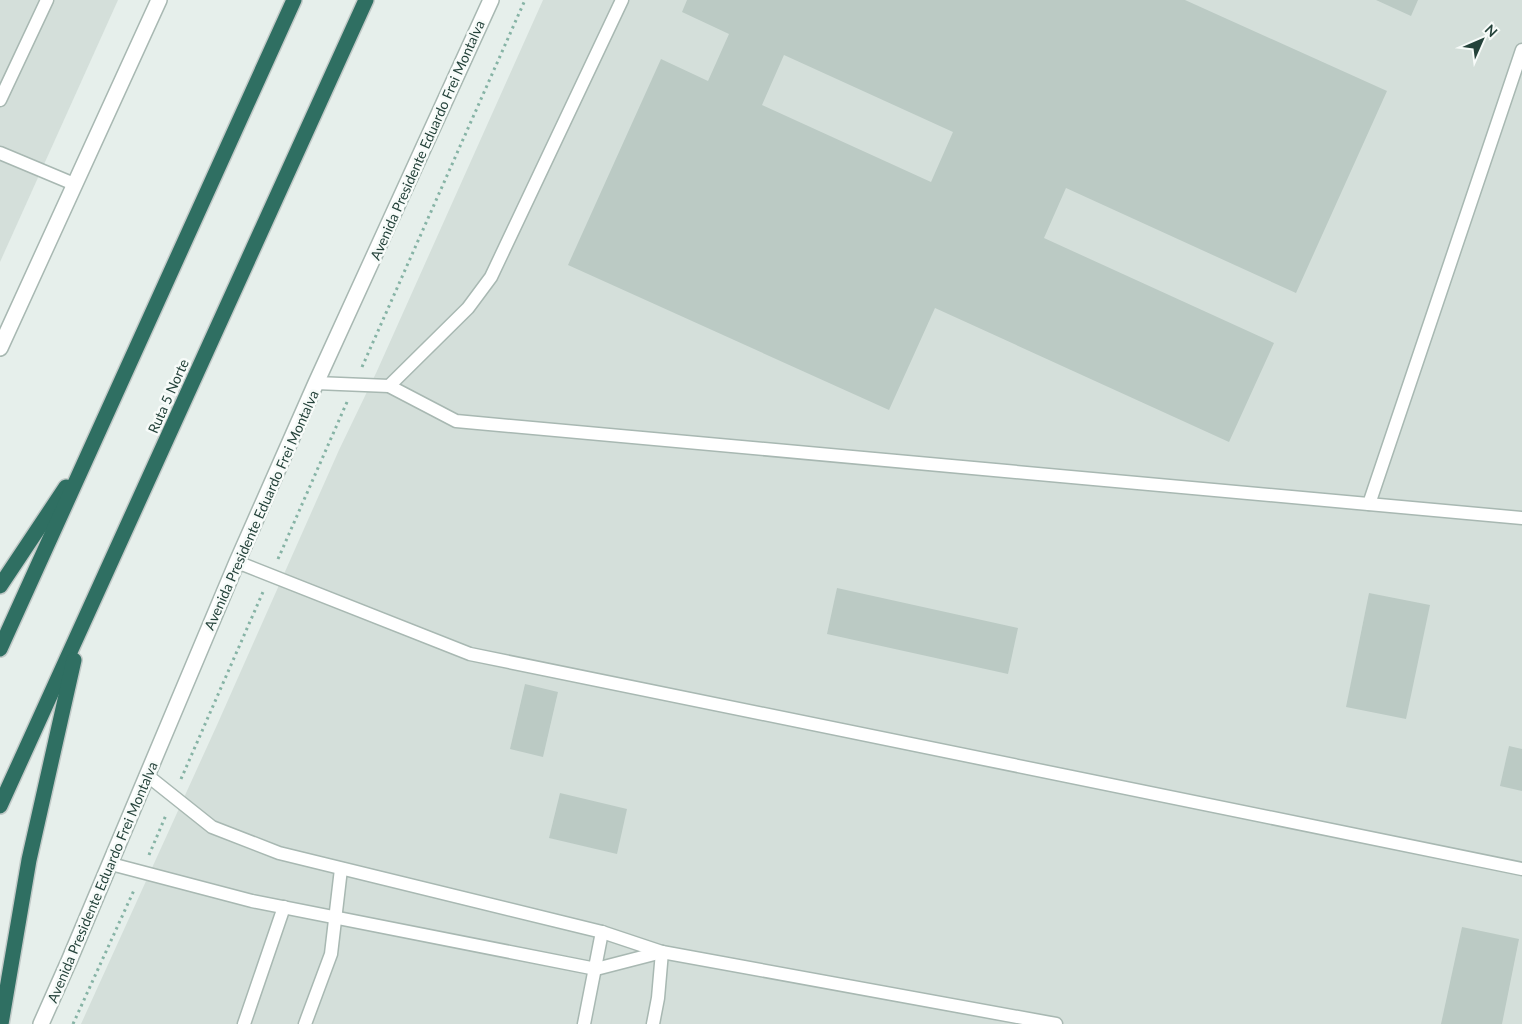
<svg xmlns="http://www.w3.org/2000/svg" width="1522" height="1024" viewBox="0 0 1522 1024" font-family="Lato,sans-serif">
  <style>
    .built { fill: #d4dfda }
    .building { fill: #bbcac4; fill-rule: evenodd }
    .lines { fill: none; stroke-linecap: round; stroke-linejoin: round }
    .service-casing { stroke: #a8b8b2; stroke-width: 15 }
    .tertiary-casing { stroke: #a8b8b2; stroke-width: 18 }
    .motorway-casing { stroke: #c2cac8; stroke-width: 18 }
    .path { stroke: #86b3a5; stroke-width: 3; stroke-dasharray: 2.5 4; stroke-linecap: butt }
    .service { stroke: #fff; stroke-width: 12 }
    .tertiary { stroke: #fff; stroke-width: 15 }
    .motorway { stroke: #2f6f62; stroke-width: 15 }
    .labels { text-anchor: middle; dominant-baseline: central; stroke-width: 5; stroke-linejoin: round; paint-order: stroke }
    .street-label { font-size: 14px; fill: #24423a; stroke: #f7fbf9 }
  </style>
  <rect width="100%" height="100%" fill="#e6efeb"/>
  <g class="built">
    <polygon points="0,0 118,0 0,262"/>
    <polygon points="543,0 1522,0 1522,1024 81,1024 217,725 339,450 377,371"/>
  </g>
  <g class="building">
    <path d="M687 0H1185L1387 91 1296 293 1066 188 1044 238 1274 343 1229 442 935 308 889 410 568 265 661 59 708 81 729 34 682 12ZM784 55 953 132 931 182 762 105Z"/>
    <polygon points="1376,0 1418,0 1411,16"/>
    <polygon points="837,588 1018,628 1008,674 827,634"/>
    <polygon points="1369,593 1430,605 1406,719 1346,707"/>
    <polygon points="525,684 558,692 543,757 510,749"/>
    <polygon points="1509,746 1522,749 1522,791 1500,786"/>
    <polygon points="560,793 627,809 617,854 549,838"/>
    <polygon points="1462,927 1519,939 1502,1024 1441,1024"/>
  </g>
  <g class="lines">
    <g class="service-casing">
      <g id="service">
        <polyline points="0,100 47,0"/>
        <polyline points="0,153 74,184"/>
        <polyline points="316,383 389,386 456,421 1522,518"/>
        <polyline points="389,386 468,308 491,277 622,0"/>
        <polyline points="1369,504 1522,50"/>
        <polyline points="237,562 470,654 1522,869"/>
        <polyline points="148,776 212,827 279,853 602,932 662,952 1056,1024"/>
        <polyline points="111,864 252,901 596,969 662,952"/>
        <polyline points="244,1024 284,907"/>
        <polyline points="305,1024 331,954 341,869"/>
        <polyline points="584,1024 602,932"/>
        <polyline points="653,1024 658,998 662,952"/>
      </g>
    </g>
    <g class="tertiary-casing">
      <g id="tertiary">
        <polyline points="0,348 159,0"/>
        <polyline points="41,1024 69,961 237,562 316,383 491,0"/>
      </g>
    </g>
    <g class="motorway-casing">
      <g id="motorway">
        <polyline points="0,586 66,487"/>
        <polyline points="0,649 294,0"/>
        <polyline points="0,806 366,0"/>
        <polyline points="1,1024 29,860 74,660"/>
      </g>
    </g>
    <g class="path">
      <polyline points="362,367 525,0"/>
      <polyline points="278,559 347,402"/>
      <polyline points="181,779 263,592"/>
      <polyline points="149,855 166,815"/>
      <polyline points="73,1024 135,888"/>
    </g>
    <use href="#service" class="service"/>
    <use href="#tertiary" class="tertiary"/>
    <use href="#motorway" class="motorway"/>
  </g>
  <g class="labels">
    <g class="street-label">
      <text transform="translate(427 140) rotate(-66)">Avenida Presidente Eduardo Frei Montalva</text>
      <text transform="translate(168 396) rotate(-66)">Ruta 5 Norte</text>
      <text transform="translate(261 510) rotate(-66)">Avenida Presidente Eduardo Frei Montalva</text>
      <text transform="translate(102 882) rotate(-67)">Avenida Presidente Eduardo Frei Montalva</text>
    </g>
  </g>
  <g transform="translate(1482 40) rotate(45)" stroke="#f7fbf9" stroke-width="4" paint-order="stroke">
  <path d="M0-4L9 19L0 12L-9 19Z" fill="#24423a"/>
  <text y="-8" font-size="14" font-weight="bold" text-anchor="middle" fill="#24423a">N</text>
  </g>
</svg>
